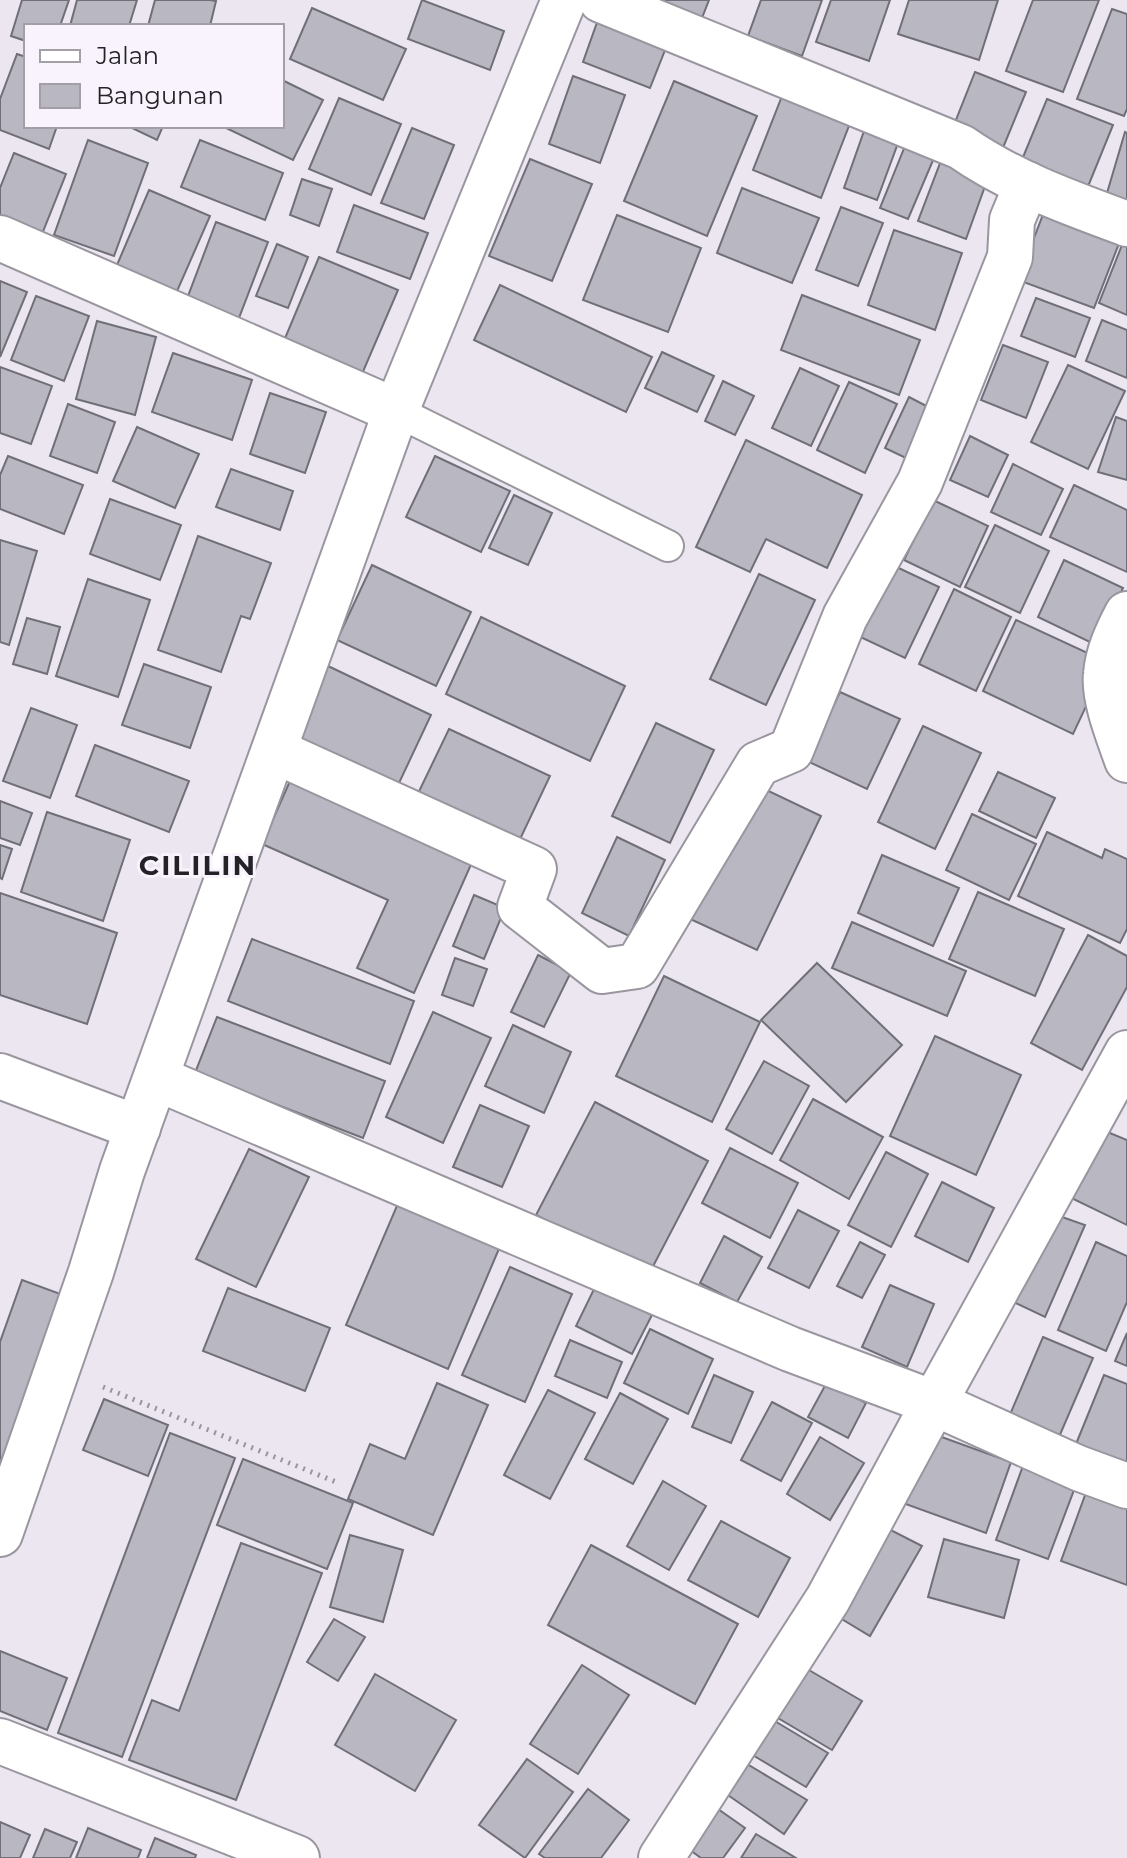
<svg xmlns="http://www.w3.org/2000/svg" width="1127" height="1858" viewBox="0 0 1127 1858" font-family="Montserrat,sans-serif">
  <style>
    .building { fill: #b9b8c2; stroke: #706f78; stroke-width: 2 }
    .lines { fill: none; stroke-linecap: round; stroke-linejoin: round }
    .service-casing { stroke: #9a969f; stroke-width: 34 }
    .minor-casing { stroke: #9a969f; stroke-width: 48 }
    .path { stroke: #99959c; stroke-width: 5; stroke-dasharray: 2 6; stroke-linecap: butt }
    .service { stroke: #fff; stroke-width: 30 }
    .minor { stroke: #fff; stroke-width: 44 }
    .labels { text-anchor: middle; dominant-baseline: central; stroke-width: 6; stroke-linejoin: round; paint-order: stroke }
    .district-label { font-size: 28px; font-weight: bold; letter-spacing: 2px; fill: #242226; stroke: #f8f3fd }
  </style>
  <rect width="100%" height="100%" fill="#ebe6ef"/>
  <g class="building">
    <polygon points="22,0 69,0 60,26 26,26 26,41 11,36"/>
    <polygon points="77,0 137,0 129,26 70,26"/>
    <polygon points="155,0 210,0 216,1 210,26 148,26"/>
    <polygon points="422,0 504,31 490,70 408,39"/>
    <polygon points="657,0 709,0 700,23"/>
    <polygon points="761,0 822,0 802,56 748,36"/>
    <polygon points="831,0 890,0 869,61 816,42"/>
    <polygon points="909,0 998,0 979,60 898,34"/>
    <polygon points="1033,0 1099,0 1063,92 1006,71"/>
    <polygon points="312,8 406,49 383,100 290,59"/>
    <polygon points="1112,9 1127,14 1127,109 1124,116 1077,99"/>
    <polygon points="600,14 669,40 650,88 583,62"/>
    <polygon points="17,54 26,57 26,126 57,126 49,149 0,130 0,99"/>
    <polygon points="975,72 1026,92 1000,155 950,135"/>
    <polygon points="573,76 625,95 600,163 549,144"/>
    <polygon points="282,80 323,100 293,160 222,126 282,126"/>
    <polygon points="674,81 757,116 707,236 624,201"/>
    <polygon points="784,91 852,118 821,198 753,170"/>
    <polygon points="339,98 401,124 371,195 309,169"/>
    <polygon points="1047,99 1113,125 1087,189 1021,162"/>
    <polygon points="128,126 163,126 157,140"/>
    <polygon points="412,128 454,145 424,219 381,203"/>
    <polygon points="864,131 898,143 877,200 844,188"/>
    <polygon points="1125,132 1127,133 1127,200 1107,193"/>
    <polygon points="88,140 148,163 114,256 54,235"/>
    <polygon points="200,140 283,173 265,220 181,187"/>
    <polygon points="905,146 934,158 908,219 880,208"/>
    <polygon points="14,153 66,174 40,239 0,222 0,188"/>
    <polygon points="942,158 989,175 966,239 918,221"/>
    <polygon points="530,159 592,184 552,281 489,256"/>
    <polygon points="302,179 332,189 319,226 290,215"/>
    <polygon points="742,188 819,218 792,283 717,253"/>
    <polygon points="149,190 210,216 174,298 114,272"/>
    <polygon points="1047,204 1123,233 1094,308 1018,280"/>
    <polygon points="354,205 428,233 410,279 337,252"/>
    <polygon points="841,207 883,223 858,286 816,270"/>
    <polygon points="617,215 701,248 668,332 583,300"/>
    <polygon points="216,222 268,242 234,331 182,312"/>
    <polygon points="894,230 962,253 935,330 868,305"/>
    <polygon points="1124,240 1127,241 1127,315 1099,303"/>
    <polygon points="277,244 308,257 288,308 256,296"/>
    <polygon points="319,257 398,290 356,388 278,355"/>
    <polygon points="0,281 27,292 0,357"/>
    <polygon points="500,285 652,357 626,412 474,340"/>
    <polygon points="802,295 920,340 899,395 781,350"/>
    <polygon points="36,296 89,316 64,381 11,360"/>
    <polygon points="1036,298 1090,318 1075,357 1021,336"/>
    <polygon points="1102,320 1127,330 1127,378 1086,361"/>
    <polygon points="97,321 156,337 135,415 76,399"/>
    <polygon points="1003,345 1048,362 1026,418 981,400"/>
    <polygon points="662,352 714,376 697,412 645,388"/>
    <polygon points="173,353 252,380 232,440 152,412"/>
    <polygon points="1068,365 1125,391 1088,469 1031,442"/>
    <polygon points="0,367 52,386 31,444 0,433"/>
    <polygon points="800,368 839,386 811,446 772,428"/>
    <polygon points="723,381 754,396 735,435 705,421"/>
    <polygon points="849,382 897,404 865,473 817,450"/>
    <polygon points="270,393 326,412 305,473 250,454"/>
    <polygon points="909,397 936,411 912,461 885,448"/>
    <polygon points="68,404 115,422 97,473 50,456"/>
    <polygon points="1116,417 1127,421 1127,480 1098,472"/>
    <polygon points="137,427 199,454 175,508 113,481"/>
    <polygon points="970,436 1008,455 988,497 950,480"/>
    <polygon points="746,440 862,495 827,568 766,539 750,572 696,547"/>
    <polygon points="8,456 83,485 64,534 0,509 0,475"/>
    <polygon points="435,456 510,491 481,552 406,517"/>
    <polygon points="1013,464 1063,489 1041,535 991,512"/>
    <polygon points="231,469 293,491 280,530 216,507"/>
    <polygon points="1074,485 1127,510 1127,572 1050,537"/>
    <polygon points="514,495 552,513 528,565 489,548"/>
    <polygon points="110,499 181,525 160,580 90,554"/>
    <polygon points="933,500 988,526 960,587 904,560"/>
    <polygon points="995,525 1049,551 1020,613 965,587"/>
    <polygon points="198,536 271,563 250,619 241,616 221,672 158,650"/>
    <polygon points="0,540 37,551 9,645 0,642"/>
    <polygon points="1064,560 1123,588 1096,645 1038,617"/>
    <polygon points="888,563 939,587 905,658 854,634"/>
    <polygon points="372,565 471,612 436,686 337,640"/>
    <polygon points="759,574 815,600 766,705 710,679"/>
    <polygon points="88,579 150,600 118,697 56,676"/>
    <polygon points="954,589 1011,617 976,691 919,664"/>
    <polygon points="481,617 625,686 590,761 446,694"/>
    <polygon points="27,618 60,627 47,674 13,664"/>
    <polygon points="1016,620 1107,662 1073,734 983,691"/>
    <polygon points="144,664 211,687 190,748 122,725"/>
    <polygon points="328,666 431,715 391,800 288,751"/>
    <polygon points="840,692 900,719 867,789 807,761"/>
    <polygon points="31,708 77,725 50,798 3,781"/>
    <polygon points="656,723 714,750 670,843 612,816"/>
    <polygon points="923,726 981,753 935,849 878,822"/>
    <polygon points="449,729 550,776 513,854 412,806"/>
    <polygon points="95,745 189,781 169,832 76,796"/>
    <polygon points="294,772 477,851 414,993 357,968 388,900 262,844"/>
    <polygon points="998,772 1055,798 1036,838 979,811"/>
    <polygon points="752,783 821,816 757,950 688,918"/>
    <polygon points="0,801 32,813 20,845 0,838"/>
    <polygon points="47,812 130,840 103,921 21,892"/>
    <polygon points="972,814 1036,844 1009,900 946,870"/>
    <polygon points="1047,832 1102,858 1105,849 1127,859 1127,929 1120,943 1018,896"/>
    <polygon points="617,837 665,860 629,936 582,913"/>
    <polygon points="0,845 12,849 2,879 0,878"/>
    <polygon points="882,855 959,888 933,946 858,913"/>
    <polygon points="978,892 1064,929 1035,996 949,959"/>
    <polygon points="0,893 117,933 87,1024 0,995"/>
    <polygon points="474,895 505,908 484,959 453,946"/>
    <polygon points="852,922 966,971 947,1016 832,968"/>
    <polygon points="1088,935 1127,956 1127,987 1082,1070 1031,1043"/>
    <polygon points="252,939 414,1001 390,1064 228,1001"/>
    <polygon points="538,955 571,972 544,1027 511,1012"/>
    <polygon points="455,958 487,969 473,1006 442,995"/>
    <polygon points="817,963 902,1045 846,1102 761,1020"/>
    <polygon points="664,976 760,1022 712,1122 616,1076"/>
    <polygon points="433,1012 491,1038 443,1143 386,1117"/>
    <polygon points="217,1017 385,1081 363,1138 195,1073"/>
    <polygon points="513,1025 571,1052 544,1113 485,1086"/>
    <polygon points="935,1036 1021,1075 976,1175 890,1136"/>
    <polygon points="764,1061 809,1086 772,1154 726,1129"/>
    <polygon points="813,1099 883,1137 849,1199 780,1160"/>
    <polygon points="595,1102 708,1161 649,1274 536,1215"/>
    <polygon points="480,1105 529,1126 502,1187 453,1167"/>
    <polygon points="1093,1126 1127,1140 1127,1225 1059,1192"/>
    <polygon points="730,1148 798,1183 770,1238 702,1203"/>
    <polygon points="249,1149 309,1177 256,1287 196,1259"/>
    <polygon points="886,1152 928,1174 891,1247 848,1225"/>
    <polygon points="942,1182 994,1208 968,1262 915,1236"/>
    <polygon points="399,1201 501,1244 448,1369 346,1325"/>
    <polygon points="798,1210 839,1231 809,1288 768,1268"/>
    <polygon points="1045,1211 1085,1225 1045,1317 1001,1296"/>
    <polygon points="724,1236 762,1257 737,1302 700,1283"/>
    <polygon points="860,1242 885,1255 862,1298 837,1286"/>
    <polygon points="1096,1242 1127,1256 1127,1302 1106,1351 1058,1330"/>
    <polygon points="510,1267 572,1294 525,1402 462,1375"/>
    <polygon points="22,1280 66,1296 14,1460 3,1456 0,1463 0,1342"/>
    <polygon points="890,1285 934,1304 907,1367 862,1347"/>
    <polygon points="595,1287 652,1315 632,1354 576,1326"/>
    <polygon points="228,1288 330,1328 305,1391 203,1351"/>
    <polygon points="650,1329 713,1359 688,1414 624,1383"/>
    <polygon points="1127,1333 1127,1366 1115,1361"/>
    <polygon points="1043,1337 1093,1358 1056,1444 1006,1424"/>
    <polygon points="570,1340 622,1362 607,1398 555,1376"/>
    <polygon points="714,1375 753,1392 731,1443 692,1427"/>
    <polygon points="1104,1375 1127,1384 1127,1465 1076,1444"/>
    <polygon points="827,1382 866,1403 848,1438 808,1417"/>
    <polygon points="437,1383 488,1405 433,1535 348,1499 370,1444 405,1459"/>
    <polygon points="548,1390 595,1413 550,1499 504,1475"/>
    <polygon points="620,1393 668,1419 633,1484 585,1459"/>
    <polygon points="104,1399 168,1425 148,1476 83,1450"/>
    <polygon points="772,1402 812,1423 781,1481 741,1460"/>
    <polygon points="925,1431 1011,1462 986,1533 900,1502"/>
    <polygon points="170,1433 235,1458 122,1757 58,1733"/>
    <polygon points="820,1437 864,1463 830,1520 787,1494"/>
    <polygon points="243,1459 353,1503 327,1569 217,1525"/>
    <polygon points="1024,1463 1077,1482 1048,1559 996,1540"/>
    <polygon points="663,1481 706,1506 669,1570 627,1546"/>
    <polygon points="1088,1487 1127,1502 1127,1585 1061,1561"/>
    <polygon points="721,1521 790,1558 758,1617 688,1580"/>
    <polygon points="873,1521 922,1546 870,1636 825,1609"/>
    <polygon points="350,1535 403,1550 383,1622 330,1607"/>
    <polygon points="944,1539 1019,1560 1004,1618 928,1597"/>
    <polygon points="241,1543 322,1573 236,1800 129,1760 152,1700 179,1711"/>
    <polygon points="591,1545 738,1624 695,1704 548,1625"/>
    <polygon points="334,1619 365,1637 338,1681 307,1662"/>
    <polygon points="0,1651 67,1678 47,1730 0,1711"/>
    <polygon points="790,1659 862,1701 832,1750 761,1708"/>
    <polygon points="582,1665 629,1695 578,1774 530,1744"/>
    <polygon points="375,1674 456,1720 415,1791 335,1745"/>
    <polygon points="773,1720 828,1753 806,1787 751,1754"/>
    <polygon points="732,1755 807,1800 784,1834 712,1784"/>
    <polygon points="527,1759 573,1792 525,1858 479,1825"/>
    <polygon points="588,1789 629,1820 601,1858 545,1858 539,1854"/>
    <polygon points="708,1802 745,1828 723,1858 701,1858 679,1842"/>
    <polygon points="0,1822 30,1835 20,1858 0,1858"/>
    <polygon points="88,1828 141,1850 138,1858 76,1858"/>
    <polygon points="45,1829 77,1842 70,1858 33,1858"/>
    <polygon points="756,1834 796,1858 741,1858"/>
    <polygon points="155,1838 196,1855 195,1858 147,1858"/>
  </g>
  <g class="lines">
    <g class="service-casing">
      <polyline id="service" points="396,411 668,546"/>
    </g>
    <g class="minor-casing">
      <g id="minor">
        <path d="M601 0 961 147C1011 182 1070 203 1127 224"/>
        <polyline points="0,238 396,411"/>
        <path d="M1127 614C1117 633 1108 652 1106 674 1103 698 1119 737 1127 760"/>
        <polyline points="275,751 534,869 520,907 602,971 637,966 758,764 791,750 845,617 920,482 1010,257 1012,220 1027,184"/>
        <polyline points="0,1076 138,1128"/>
        <polyline points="156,1078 790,1349 934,1403 1078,1468 1127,1486"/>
        <polyline points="0,1534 91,1272 122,1171 396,411 564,0"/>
        <polyline points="0,1741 297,1858"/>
        <polyline points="661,1858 828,1599 934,1403 1127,1053"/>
      </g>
    </g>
    <polyline class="path" points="103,1387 336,1482"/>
    <use href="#service" class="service"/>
    <use href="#minor" class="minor"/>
  </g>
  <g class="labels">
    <g class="district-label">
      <text x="198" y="865">CILILIN</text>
    </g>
  </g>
  <rect x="24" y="24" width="260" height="104" fill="#f8f3fd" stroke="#a39fa7" stroke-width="2"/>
  <rect x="40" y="50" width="40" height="12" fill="#ffffff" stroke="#a39fa7" stroke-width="2"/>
  <text x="96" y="64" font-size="24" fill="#242226">Jalan</text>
  <rect x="40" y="84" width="40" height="24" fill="#b9b8c2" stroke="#a39fa7" stroke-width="2"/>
  <text x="96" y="104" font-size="24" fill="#242226">Bangunan</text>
</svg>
